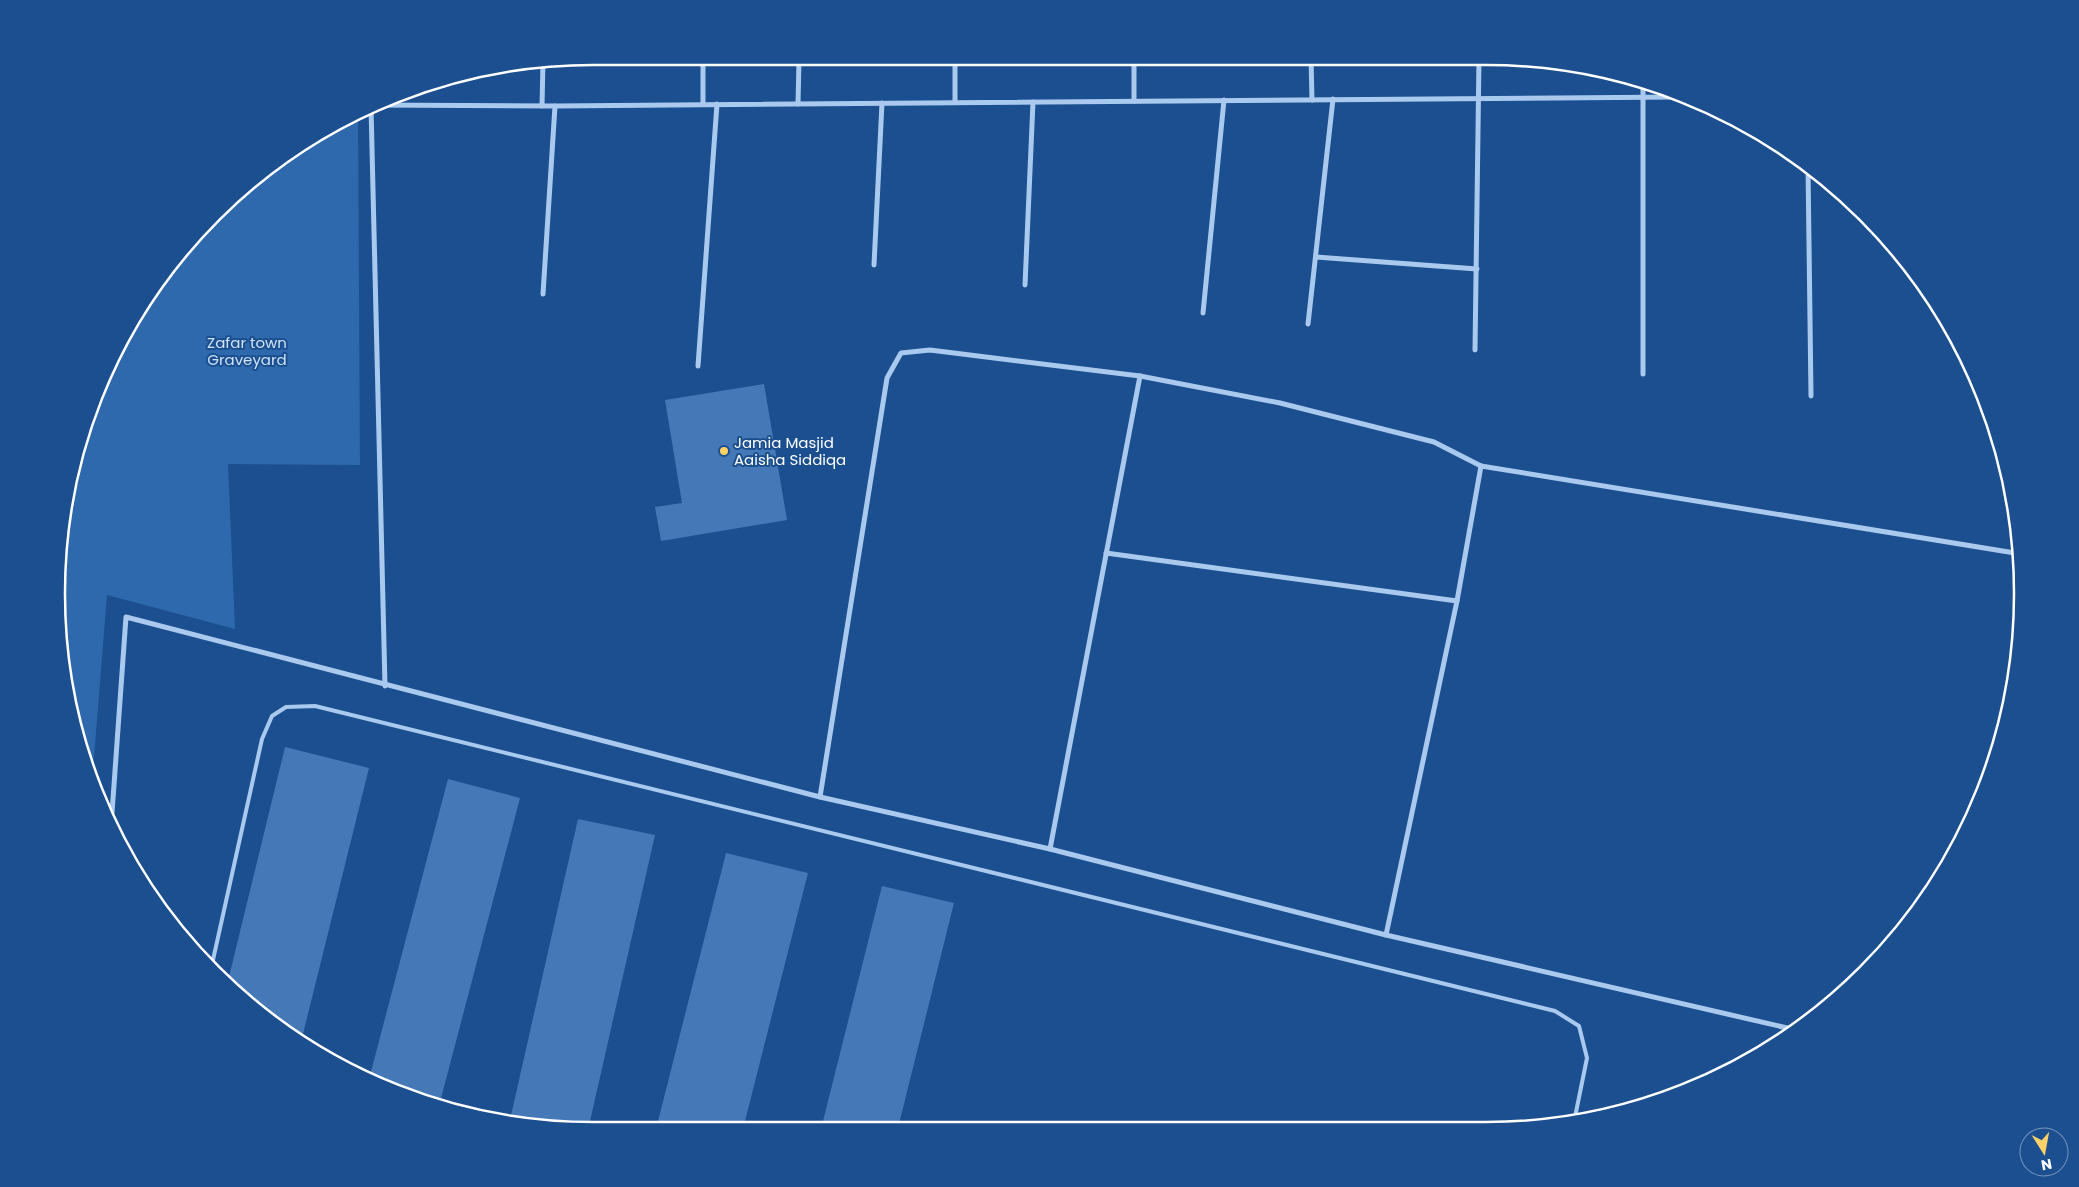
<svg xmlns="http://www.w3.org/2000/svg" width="2079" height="1187" viewBox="0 0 2079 1187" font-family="Poppins,sans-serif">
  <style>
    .green { fill: #2e69ad }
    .building { fill: #4478b7 }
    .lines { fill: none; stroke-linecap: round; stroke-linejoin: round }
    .lane { stroke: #a9c9ee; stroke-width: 4 }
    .street { stroke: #a9c9ee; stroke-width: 5 }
    .poi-dot { fill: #ffd166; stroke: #1b4f8f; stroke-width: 2 }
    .labels { text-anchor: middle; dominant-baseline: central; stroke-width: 4; stroke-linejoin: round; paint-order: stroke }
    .park-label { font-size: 15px; fill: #cfe3fa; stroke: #1b4f8f }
    .poi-label { font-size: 15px; fill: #fff; stroke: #1b4f8f; text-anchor: start }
    .rim { fill: none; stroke: #fff; stroke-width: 2.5 }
  </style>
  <rect width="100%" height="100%" fill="#1b4f8f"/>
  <polygon class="green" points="358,111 360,465 228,464 235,629 107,595 92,782 67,699 57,628 61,524 75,454 112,356 147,295 213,214 267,167"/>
  <g class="building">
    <polygon points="764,384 787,520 661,541 655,507 682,503 665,400"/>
    <polygon points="285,747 369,768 301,1042 239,998 227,985"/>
    <polygon points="448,779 520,798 439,1106 421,1102 369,1079"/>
    <polygon points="578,819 655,835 588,1130 559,1130 510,1120"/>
    <polygon points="726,853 808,873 743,1129 656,1129"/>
    <polygon points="882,886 954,903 898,1128 821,1129"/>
  </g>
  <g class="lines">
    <polyline class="lane" points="211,969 262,739 272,716 286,707 315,706 1555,1011 1579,1026 1587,1058 1574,1122"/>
    <g class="street">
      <polyline points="1311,58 1312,100"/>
      <polyline points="1134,59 1134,101"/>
      <polyline points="955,102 955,59"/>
      <polyline points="703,104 703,60"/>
      <polyline points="798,104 799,60"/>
      <polyline points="371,105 555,106 1678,97"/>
      <polyline points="542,106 543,61"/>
      <polyline points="371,107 385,686"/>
      <polyline points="1808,167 1811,396"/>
      <polyline points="1316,257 1477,269"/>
      <polyline points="874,265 882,103"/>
      <polyline points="1025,285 1033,102"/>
      <polyline points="543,294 555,106"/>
      <polyline points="1203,313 1224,100"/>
      <polyline points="1308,324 1333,99"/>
      <polyline points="1475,350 1479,58"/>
      <polyline points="698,366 717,104"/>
      <polyline points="1643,374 1643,82"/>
      <polyline points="1106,553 1457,601"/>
      <polyline points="820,797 887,378 901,353 930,350 1140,376 1280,403 1434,442 1481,466"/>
      <polyline points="111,827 126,617 820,797 1050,849 1386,935 1796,1030"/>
      <polyline points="1050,849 1140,376"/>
      <polyline points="1386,935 1457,601 1481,466 2021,554"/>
    </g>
  </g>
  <circle class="poi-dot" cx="724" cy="451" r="5"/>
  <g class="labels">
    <g class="park-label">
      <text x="247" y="342">Zafar town<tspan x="247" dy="17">Graveyard</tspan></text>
    </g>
    <g class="poi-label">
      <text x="734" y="442">Jamia Masjid<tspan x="734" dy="17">Aaisha Siddiqa</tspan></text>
    </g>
  </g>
  <path d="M0 0H2079V1187H0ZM593 65H1486A528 528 0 0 1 2014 593V594A528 528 0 0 1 1486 1122H593A528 528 0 0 1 65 594V593A528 528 0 0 1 593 65Z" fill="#1b4f8f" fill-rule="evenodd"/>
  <path class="rim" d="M593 65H1486A528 528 0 0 1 2014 593V594A528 528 0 0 1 1486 1122H593A528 528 0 0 1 65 594V593A528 528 0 0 1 593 65Z"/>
  <g transform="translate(2044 1152) rotate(169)"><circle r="24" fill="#1b4f8f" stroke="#7695bc"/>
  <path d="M0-4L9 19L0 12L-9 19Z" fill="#ffd166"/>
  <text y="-8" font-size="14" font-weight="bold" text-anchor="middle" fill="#ffffff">N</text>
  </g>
</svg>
